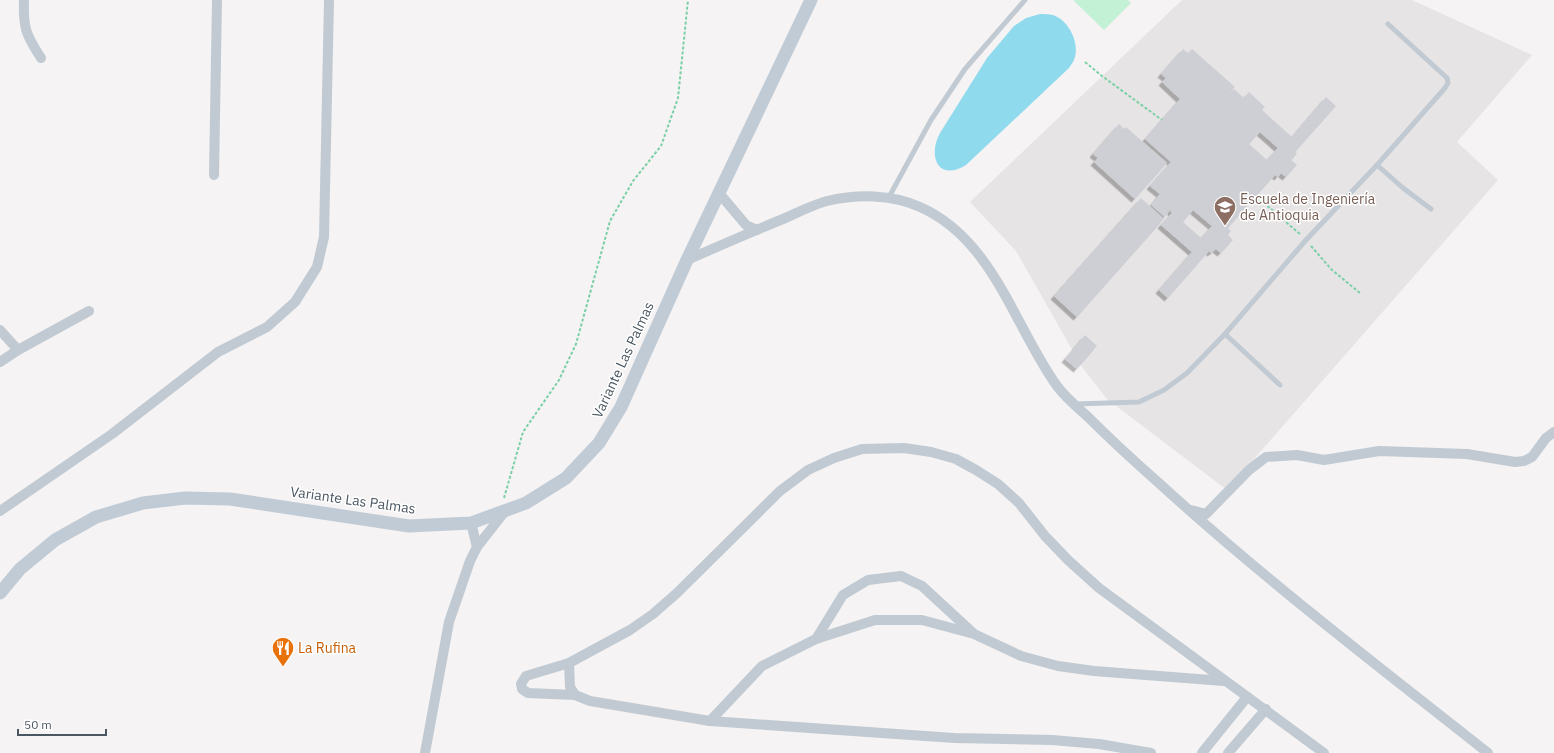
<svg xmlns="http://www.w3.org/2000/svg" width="1554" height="753" viewBox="0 0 1554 753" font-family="'IBM Plex Sans',sans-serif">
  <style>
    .education { fill: #e6e4e5 }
    .green { fill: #c3f1d5 }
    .water { fill: #90daee }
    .building { fill: #cdcfd5; fill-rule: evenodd; filter: url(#shadow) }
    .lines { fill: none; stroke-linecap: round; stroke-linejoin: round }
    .path { stroke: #7ad0a6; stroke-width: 2; stroke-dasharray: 3 2; stroke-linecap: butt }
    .service { stroke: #c1cad2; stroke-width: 5 }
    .minor { stroke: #c1cad2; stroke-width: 10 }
    .secondary { stroke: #c1cbd6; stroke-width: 13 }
    .labels { text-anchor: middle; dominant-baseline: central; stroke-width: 3; stroke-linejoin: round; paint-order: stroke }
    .education-label { font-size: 14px; fill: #785e54; stroke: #fff; text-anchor: start }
    .street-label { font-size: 14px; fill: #4a5661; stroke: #fff }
    .food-label { font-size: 14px; fill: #c56008; stroke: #fff; text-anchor: start }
  </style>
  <defs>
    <filter id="shadow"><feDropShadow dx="-3.5" dy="3.5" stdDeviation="0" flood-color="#0004"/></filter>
  </defs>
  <rect width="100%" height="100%" fill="#f5f3f3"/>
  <polygon class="education" points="1182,0 1412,0 1532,55 1457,142 1498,180 1227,490 1107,399 1082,367 1016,251 970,202"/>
  <polygon class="green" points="1073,0 1128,0 1131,3 1104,30"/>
  <path class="water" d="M1040 14C1044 14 1049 14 1053 15 1068 20 1079 41 1075 57 1074 61 1071 65 1069 68L966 165C939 182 927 157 940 133L987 58 1014 26 1026 18Z"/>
  <g class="building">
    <path d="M1183 49 1188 53 1192 49 1235 87 1206 121 1234 89 1244 98 1249 92 1265 107 1262 110 1292 137 1326 97 1336 106 1295 152 1297 154 1291 160 1297 165 1286 177 1281 173 1278 177 1275 175 1228 228 1231 231 1228 235 1233 240 1221 253 1216 249 1211 253 1209 251 1168 298 1159 290 1192 252 1161 225 1172 213 1170 210 1165 217 1151 205 1160 194 1150 186 1171 162 1145 139 1180 99 1162 82 1166 78 1161 74ZM1260 132 1278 148 1267 160 1249 144ZM1193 210 1212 226 1201 238 1183 222Z"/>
    <polygon points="1119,124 1124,129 1126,127 1167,163 1135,199 1094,162 1098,158 1093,154"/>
    <polygon points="1141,198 1164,219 1077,317 1054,296"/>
    <polygon points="1085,335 1097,346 1077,369 1065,359"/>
  </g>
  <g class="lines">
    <g class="path">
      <polyline points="1085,62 1102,76 1162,120"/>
      <polyline points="1256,196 1301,235"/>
      <polyline points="1311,246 1332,270 1360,293"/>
      <polyline points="504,498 523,432 559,380 576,344 610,221 633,181 661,146 678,98 688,0"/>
    </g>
    <g class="service">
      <polyline points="1377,165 1403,188 1431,209"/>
      <polyline points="889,197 931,120 965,69 1025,0"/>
      <polyline points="1225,334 1280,385"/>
      <polyline points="1075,404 1139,402 1164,390 1187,373 1225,334 1306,240 1377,165 1445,88 1448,83 1447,78 1388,24"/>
    </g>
    <g class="minor">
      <path d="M24 0C23 28 26 35 41 58"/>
      <polyline points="214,175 217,0"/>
      <polyline points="719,193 746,225 757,230"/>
      <path d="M687 260C719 246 751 232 783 219 797 213 812 205 827 201 857 194 891 194 920 207 993 239 1014 326 1057 386 1065 397 1077 407 1087 416 1110 439 1135 462 1160 484 1264 579 1377 665 1488 753"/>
      <polyline points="0,330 18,350"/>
      <polyline points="0,362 18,350 89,311"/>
      <polyline points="1191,510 1206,514 1249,470 1266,457 1297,455 1324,460 1379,451 1467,454 1515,462 1524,461 1532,457 1546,438 1554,432"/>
      <polyline points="0,511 112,434 218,352 267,327 295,302 317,267 324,237 329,0"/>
      <polyline points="471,523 477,547"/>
      <polyline points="816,639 843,595 868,580 901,576 922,586 973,633"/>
      <polyline points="569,663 570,687 575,695"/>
      <polyline points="710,721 762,666 816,639 875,620 922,620 974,634 1021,656 1058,666 1094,671 1224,681"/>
      <polyline points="425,753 449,622 470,561 477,547 506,510"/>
      <polyline points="1151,753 1099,744 1052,740 954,738 710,721 590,701 575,695 528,693 522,689 521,684 526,676 569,663 630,630 653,614 677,593 780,491 808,470 834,458 862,449 904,448 931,452 956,459 976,470 998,484 1019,503 1045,536 1068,560 1099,588 1324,753"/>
      <polyline points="1202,753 1247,697"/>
      <polyline points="1228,753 1266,709"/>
    </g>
    <polyline class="secondary" points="0,593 20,569 55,540 96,517 143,503 185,498 230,499 409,526 471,523 526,503 566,478 599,443 621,407 687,260 811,0"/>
  </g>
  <defs>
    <g id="university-pin" transform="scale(1.15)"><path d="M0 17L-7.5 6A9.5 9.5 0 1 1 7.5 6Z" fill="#8d6e63" stroke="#fff"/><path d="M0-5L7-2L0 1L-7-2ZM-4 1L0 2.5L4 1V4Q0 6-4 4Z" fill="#fff"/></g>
    <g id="restaurant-pin" transform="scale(1.15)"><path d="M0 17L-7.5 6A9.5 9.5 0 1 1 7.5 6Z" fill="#e8710a" stroke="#fff"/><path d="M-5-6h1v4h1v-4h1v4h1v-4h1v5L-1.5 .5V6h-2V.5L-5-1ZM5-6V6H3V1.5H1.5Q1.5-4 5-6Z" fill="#fff"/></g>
  </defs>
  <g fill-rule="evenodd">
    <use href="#university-pin" x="1225" y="207"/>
    <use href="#restaurant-pin" x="283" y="648"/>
  </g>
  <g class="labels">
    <g class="education-label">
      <text x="1240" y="199">Escuela de Ingeniería<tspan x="1240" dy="16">de Antioquia</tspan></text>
    </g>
    <g class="street-label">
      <text transform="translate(623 360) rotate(-65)">Variante Las Palmas</text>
      <text transform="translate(353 500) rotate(8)">Variante Las Palmas</text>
    </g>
    <g class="food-label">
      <text x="298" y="648">La Rufina</text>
    </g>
  </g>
  <path d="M18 729v6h88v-6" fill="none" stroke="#4a5661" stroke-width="2"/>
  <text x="24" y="729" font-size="12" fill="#4a5661" stroke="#ffffff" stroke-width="3" paint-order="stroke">50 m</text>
</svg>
